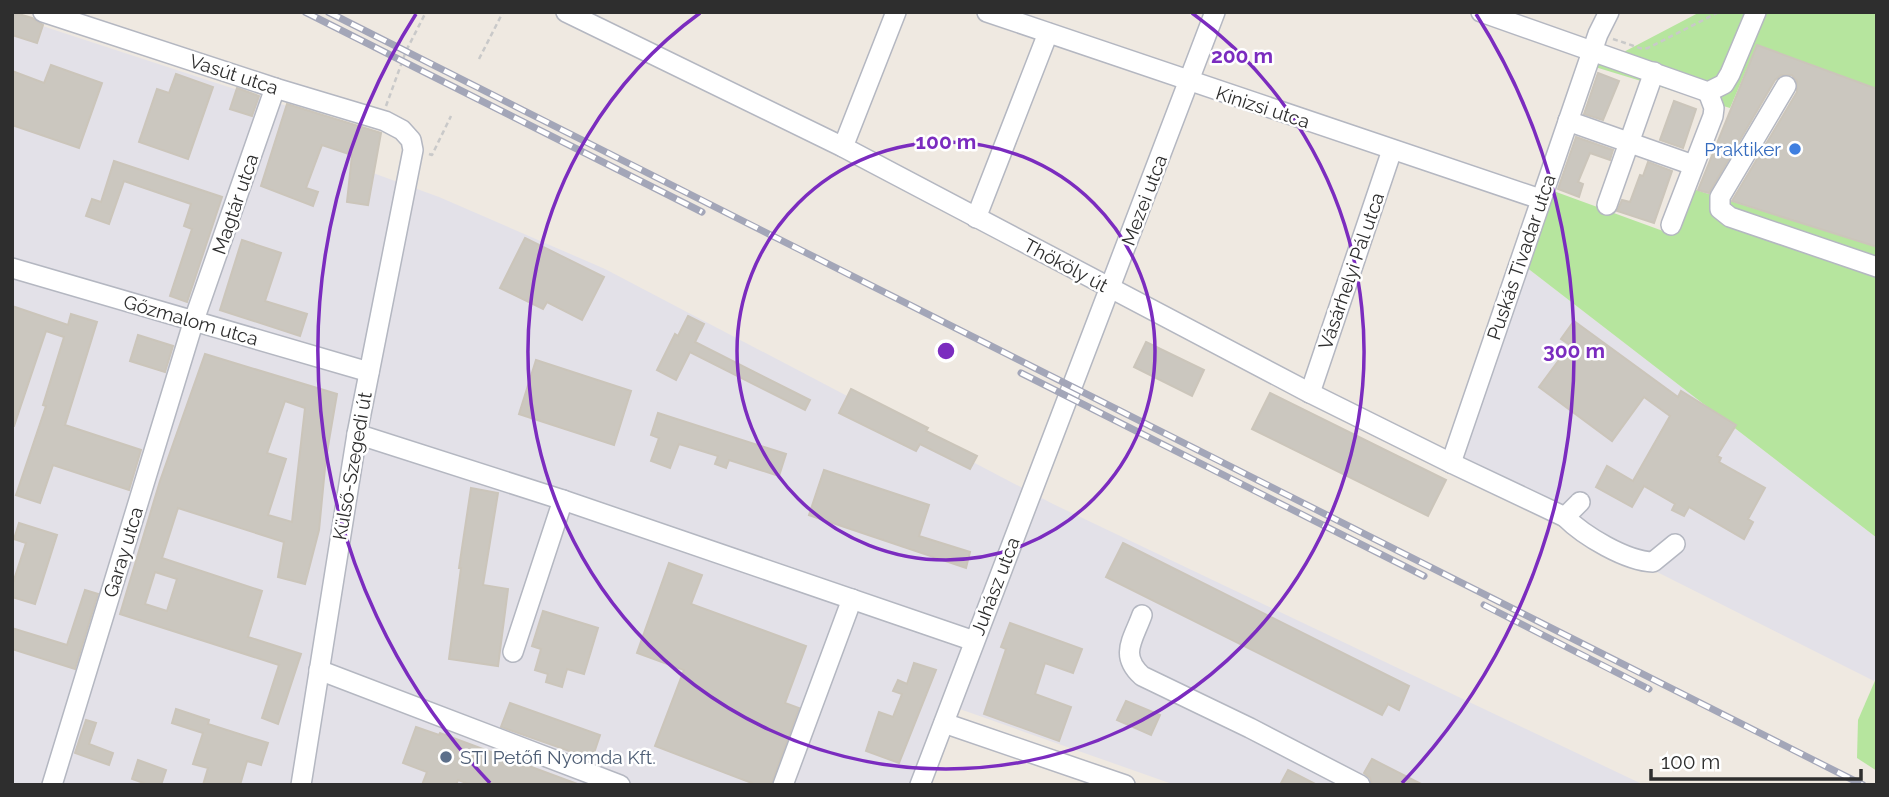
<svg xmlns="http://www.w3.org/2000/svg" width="1889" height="797" viewBox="0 0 1889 797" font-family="Raleway,sans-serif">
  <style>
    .industrial { fill: #e3e1e8 }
    .green { fill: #b6e59e }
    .building { fill: #cbc7bf; stroke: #cbc5ba; stroke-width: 2; fill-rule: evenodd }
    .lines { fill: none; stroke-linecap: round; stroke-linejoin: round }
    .minor-casing { stroke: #b4b7c1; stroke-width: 22 }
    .path { stroke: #c9c9c9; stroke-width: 2.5; stroke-dasharray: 5 3.5; stroke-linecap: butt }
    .minor { stroke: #fff; stroke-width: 19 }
    .rail-casing { stroke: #a3a6b8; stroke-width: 7 }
    .rail { stroke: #fff; stroke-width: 4.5; stroke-dasharray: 13; stroke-linecap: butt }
    .ring { fill: none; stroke: #7b2cbf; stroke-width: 3.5 }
    .shop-dot { fill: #3f7fe0; stroke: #fff; stroke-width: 2.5 }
    .service-dot { fill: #5c6f8a; stroke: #fff; stroke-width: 2.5 }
    .labels { text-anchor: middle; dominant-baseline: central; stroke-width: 5; stroke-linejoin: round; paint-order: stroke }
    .street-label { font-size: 19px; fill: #2e2e2e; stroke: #fff }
    .shop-label { font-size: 19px; fill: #366cbe; stroke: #fff; text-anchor: end }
    .service-label { font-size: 19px; fill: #4e5e75; stroke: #fff; text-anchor: start }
    .centre { fill: #7b2cbf; stroke: #fff; stroke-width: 3.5 }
    .ring-label { font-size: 21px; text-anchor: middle; font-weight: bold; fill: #7b2cbf; stroke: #fff; stroke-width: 5; stroke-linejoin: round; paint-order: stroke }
  </style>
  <rect width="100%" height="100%" fill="#efe9e1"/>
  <g class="industrial">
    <polygon points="12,16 381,137 373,173 439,197 605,269 1053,504 1644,785 1175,785 954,707 925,785 12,785"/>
    <polygon points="1526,267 1877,538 1877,676 1874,681 1448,467"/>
  </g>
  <g class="green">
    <polygon points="1700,12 1877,12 1877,89 1757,45 1730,108 1595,67"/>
    <polygon points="1548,189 1674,235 1696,190 1877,247 1877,538 1526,267"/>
    <polygon points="1877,676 1877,771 1857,758 1858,720"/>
  </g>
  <g class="building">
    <polygon points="12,12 32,18 43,25 37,43 12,35"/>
    <polygon points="1757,45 1877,89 1877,247 1732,201 1797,92 1797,81 1792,75 1781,75 1775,80 1709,193 1698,190"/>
    <polygon points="51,65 102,83 79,148 12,125 12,71 44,83"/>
    <polygon points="1598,73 1619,81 1603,120 1584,114"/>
    <polygon points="176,74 213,87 188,159 139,142 157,89 169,93"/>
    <polygon points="237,88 259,96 252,116 230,109"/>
    <polygon points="1674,101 1696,109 1683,148 1660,140"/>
    <polygon points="287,104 381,133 368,205 347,202 352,155 322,145 306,188 318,192 313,206 261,186"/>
    <polygon points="1576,137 1613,150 1610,160 1590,153 1578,182 1583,184 1579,197 1558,189"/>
    <polygon points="114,161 222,197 187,302 170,296 192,229 184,226 191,204 124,181 109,224 86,216 92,199 101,202"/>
    <polygon points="1648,162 1672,171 1654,223 1617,211 1622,200 1630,202 1640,175 1643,176"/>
    <polygon points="525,238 604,277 582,320 547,302 543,309 500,288"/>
    <polygon points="242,240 281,253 265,301 307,314 300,336 220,310"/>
    <polygon points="12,306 68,325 71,314 97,322 65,425 141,450 129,490 53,465 40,503 16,495 46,406 43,405 64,337 46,331 14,426 12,426"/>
    <polygon points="688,316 704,324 695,342 810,400 805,410 690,352 676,380 657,370 675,334 678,336"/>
    <polygon points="1574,321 1678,397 1681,391 1736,425 1717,456 1721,458 1719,462 1765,488 1748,519 1753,522 1744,539 1689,507 1684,516 1672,510 1675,504 1644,486 1632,507 1596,487 1607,466 1633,481 1670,416 1644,397 1612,441 1539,387 1570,345 1561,339"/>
    <polygon points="138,335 173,346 165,372 130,361"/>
    <polygon points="1146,342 1204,370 1192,396 1134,367"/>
    <path d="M205 354 337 394 326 458 319 530 305 584 278 577 284 542 178 508 162 558 262 591 248 637 301 654 278 724 262 718 279 665 120 614 160 481ZM285 401 305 408 292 522 268 515 286 459 267 453ZM155 572 177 579 167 611 145 604Z"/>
    <polygon points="536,360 631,391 614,445 519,414"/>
    <polygon points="851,389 928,428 926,431 977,456 970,469 920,444 916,451 839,413"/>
    <polygon points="1270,393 1446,480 1428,516 1252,429"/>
    <polygon points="658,413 786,454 779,476 729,460 726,468 715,464 718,456 679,444 670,468 651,461 659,438 651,435"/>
    <polygon points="824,470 929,505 919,536 970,552 966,568 809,515"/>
    <polygon points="471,488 498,493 483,585 508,589 498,666 449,659 461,568 459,568"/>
    <polygon points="19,523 57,535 35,604 12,597 12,586 26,543 14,539"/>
    <polygon points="1123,543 1409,686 1399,710 1388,704 1382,715 1106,577"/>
    <polygon points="669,563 702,575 691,604 806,646 785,703 799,708 771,785 757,785 655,746 684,670 637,653"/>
    <polygon points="85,590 98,594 75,669 12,649 12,628 67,645"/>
    <polygon points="543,611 598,628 584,674 567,669 562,687 546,682 548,674 535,670 541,649 532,646"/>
    <polygon points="1010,623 1082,649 1073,673 1045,663 1035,694 1071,707 1059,741 984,714 1006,649 1001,647"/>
    <polygon points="914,663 936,670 899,763 866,751 879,712 893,717 902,694 893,691 898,680 907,684"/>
    <polygon points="1126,701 1160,715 1151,735 1117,720"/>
    <polygon points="510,703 600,735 592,759 501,727"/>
    <polygon points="176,709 209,720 208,724 268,743 261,765 247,761 240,785 203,785 208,768 193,764 203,733 172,723"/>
    <polygon points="86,720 96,723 89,744 113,753 109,765 75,753"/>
    <polygon points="416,727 439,735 440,733 580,785 472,785 458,780 456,785 422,785 427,772 403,763"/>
    <polygon points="1372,759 1423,785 1372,785 1370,778 1364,773"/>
    <polygon points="138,760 166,770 161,785 149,785 132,779"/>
    <polygon points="1288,770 1317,785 1280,785"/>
  </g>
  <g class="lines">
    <g class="minor-casing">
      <g id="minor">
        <polyline points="43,12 275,88 385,121 402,130 411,140 413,150 357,434 301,785"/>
        <path d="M566 12 843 147 1310 393 1451 463 1565 517C1584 536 1626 561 1653 562L1675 544"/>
        <polyline points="987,12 1540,199"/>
        <polyline points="1481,12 1708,92 1724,84 1730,74 1756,12"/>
        <polyline points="1786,86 1720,197 1720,209 1730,217 1877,267"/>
        <polyline points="1568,121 1693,165"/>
        <polyline points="843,147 896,12"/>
        <polyline points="1607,205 1654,72"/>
        <polyline points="976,218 1048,33"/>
        <polyline points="1671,225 1713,116 1714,108 1708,92"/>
        <polyline points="12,268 369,372"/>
        <polyline points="1310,393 1392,150"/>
        <polyline points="357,434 563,500 974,641"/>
        <polyline points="1451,463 1598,34 1609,12"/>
        <polyline points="1565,517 1580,502"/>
        <path d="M1142 615C1133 640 1119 655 1142 676L1250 728 1360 785"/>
        <polyline points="513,652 563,500"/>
        <polyline points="319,670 620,785"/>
        <polyline points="944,723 1125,785"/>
        <polyline points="52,785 194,320 275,88"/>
        <polyline points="783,785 852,599"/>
        <polyline points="920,785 1215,12"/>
      </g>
    </g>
    <g class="path">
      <polyline points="1613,39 1643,49 1648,48 1719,12"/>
      <polyline points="479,59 503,12"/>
      <polyline points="386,106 406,51 426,12"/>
      <polyline points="429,154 432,155 451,116"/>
    </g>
    <use href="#minor" class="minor"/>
    <g class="rail-casing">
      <g id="rail">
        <polyline points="305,12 702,212"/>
        <polyline points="328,12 1863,785"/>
        <polyline points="1021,373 1424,576"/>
        <polyline points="1484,605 1649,689"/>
      </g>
    </g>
    <use href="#rail" class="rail"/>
  </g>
  <g class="ring">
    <circle cx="946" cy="351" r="209"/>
    <path d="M1192 13A418 418 0 1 1 700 13"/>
    <path d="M490 783A628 628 0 0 1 416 14M1476 14A628 628 0 0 1 1402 783"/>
  </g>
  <circle class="shop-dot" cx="1795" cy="149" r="7"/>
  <circle class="service-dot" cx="446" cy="757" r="7"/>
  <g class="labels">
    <g class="street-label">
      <text transform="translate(234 74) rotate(18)">Vasút utca</text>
      <text transform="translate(1263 107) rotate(18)">Kinizsi utca</text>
      <text transform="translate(1144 200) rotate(-69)">Mezei utca</text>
      <text transform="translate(235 204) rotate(-71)">Magtár utca</text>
      <text transform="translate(1521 257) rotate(-71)">Puskás Tivadar utca</text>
      <text transform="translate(1066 265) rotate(28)">Thököly út</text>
      <text transform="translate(1351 271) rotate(-71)">Vásárhelyi Pál utca</text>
      <text transform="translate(191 320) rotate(16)">Gőzmalom utca</text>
      <text transform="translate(352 466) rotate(-80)">Külső-Szegedi út</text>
      <text transform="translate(123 552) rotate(-73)">Garay utca</text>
      <text transform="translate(995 586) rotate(-69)">Juhász utca</text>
    </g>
    <g class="shop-label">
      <text x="1781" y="149">Praktiker</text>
    </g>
    <g class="service-label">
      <text x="460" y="757">STI Petőfi Nyomda Kft.</text>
    </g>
  </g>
  <circle cx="946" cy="351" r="10" class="centre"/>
  <g class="ring-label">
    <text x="1242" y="63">200 m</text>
    <text x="946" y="149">100 m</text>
    <text x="1574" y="358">300 m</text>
  </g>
  <rect width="1889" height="797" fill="none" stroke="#2e2e2e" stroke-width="28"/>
  <path d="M1651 769v10h210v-10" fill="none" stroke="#2e2e2e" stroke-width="3.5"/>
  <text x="1661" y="769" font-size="21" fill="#2e2e2e" stroke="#ffffff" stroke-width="5" paint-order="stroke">100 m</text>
</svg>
